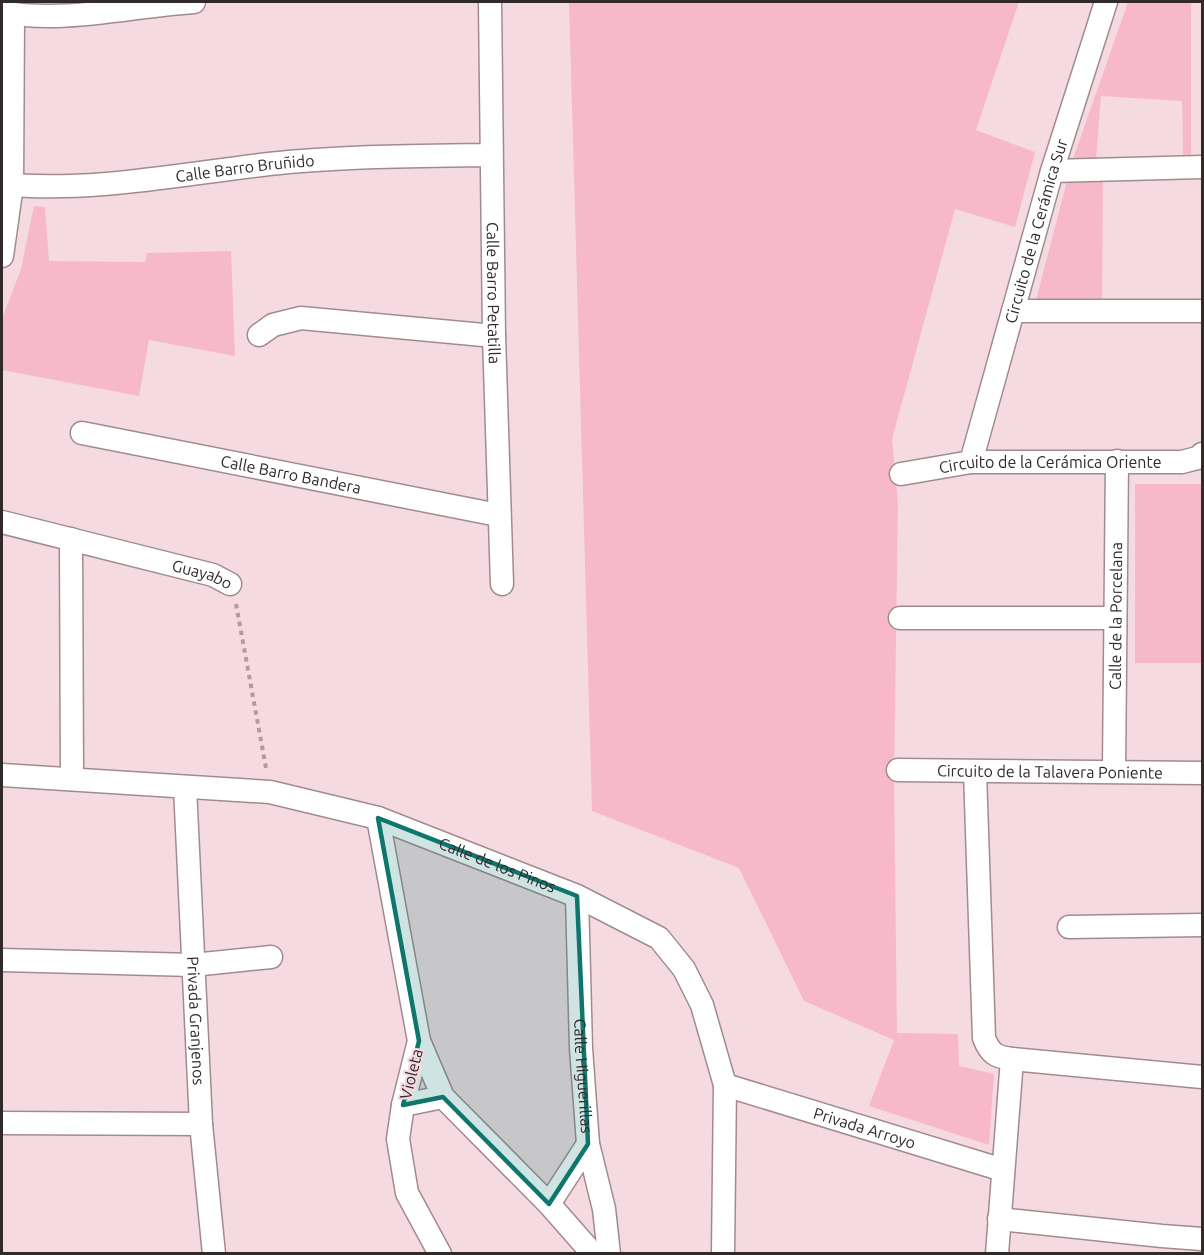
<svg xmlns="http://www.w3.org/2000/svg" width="1204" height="1255" viewBox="0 0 1204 1255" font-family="Ubuntu,sans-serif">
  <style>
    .green { fill: #f7b9c9 }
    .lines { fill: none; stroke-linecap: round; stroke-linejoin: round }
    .street-casing { stroke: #a28b90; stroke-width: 25 }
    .path { stroke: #b09ca0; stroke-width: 4; stroke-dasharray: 4.5 4.5; stroke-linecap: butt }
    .street { stroke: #fff; stroke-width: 22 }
    .marked { fill: #0f766e; fill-opacity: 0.2; stroke: #0f766e; stroke-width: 4.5; stroke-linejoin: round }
    .labels { text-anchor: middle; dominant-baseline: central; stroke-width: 4.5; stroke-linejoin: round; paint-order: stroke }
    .street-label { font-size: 16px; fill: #32292b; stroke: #f5dbe1 }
  </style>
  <rect width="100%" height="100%" fill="#f5dbe1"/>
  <g class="green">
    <polygon points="569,2 1019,2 976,130 1035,152 1015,227 955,209 892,439 898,505 894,780 897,1033 958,1034 959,1066 994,1074 989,1145 869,1106 894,1040 804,1001 739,868 592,811"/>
    <polygon points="1128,2 1191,2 1191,155 1183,155 1182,101 1101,96 1096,159 1073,159"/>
    <polygon points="1067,181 1103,182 1102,299 1036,300"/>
    <polygon points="34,206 45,207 49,261 145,262 147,253 231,251 235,356 149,340 139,396 2,370 2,319 21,269"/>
    <rect x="1135" y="484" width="67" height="179"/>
  </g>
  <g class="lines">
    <g class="street-casing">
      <g id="street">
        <path id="s1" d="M490 2 494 336 502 584"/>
        <path d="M2 12C65 24 130 6 194 2"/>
        <polyline points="1052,171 1202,167"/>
        <path id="s2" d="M2 184C90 193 181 174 269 164 343 156 417 156 491 155"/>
        <polyline points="2,256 12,185 13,14"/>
        <polyline points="1013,311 1202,311"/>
        <polyline points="259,335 273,325 301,318 494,336"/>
        <path id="s3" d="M82 433 498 515"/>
        <path id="s4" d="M971 462 1052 171 1106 2"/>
        <path id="s5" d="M901 474 971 462H1182L1201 457 1202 454"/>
        <path id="s6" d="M2 522 213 575 230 584"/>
        <polyline points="71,539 72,779"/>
        <polyline points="900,618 1115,618"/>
        <path id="s7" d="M898 770 1202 773"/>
        <path id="s8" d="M1114 770 1117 461"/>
        <path d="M975 772 984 1038C990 1053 995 1057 1012 1059L1202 1077"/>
        <path id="s9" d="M2 775 270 792 378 818 577 896 659 938 684 969 702 1005 725 1085 723 1254"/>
        <path id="s10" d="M185 787 201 1124 214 1254"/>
        <polyline points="378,818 419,1041 403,1105 398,1139 407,1193 440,1254"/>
        <path id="s11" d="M577 896 581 1048 588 1144 604 1209 609 1254"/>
        <polyline points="1069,927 1202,925"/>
        <polyline points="2,960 193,965 271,957"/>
        <polyline points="419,1041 443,1097 549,1204 593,1254"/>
        <path id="s12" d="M725 1085 1003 1170"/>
        <polyline points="403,1105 443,1097"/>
        <polyline points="2,1123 201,1124"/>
        <polyline points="549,1204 588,1144"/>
        <polyline points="999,1219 1162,1236 1202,1239"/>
        <polyline points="997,1254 1012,1059"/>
      </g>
    </g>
    <polyline class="path" points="236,604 266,768"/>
    <use href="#street" class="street"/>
  </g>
  <path class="marked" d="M378 818 577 896 588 1144 549 1204 443 1097 403 1105 419 1041Z"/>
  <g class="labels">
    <g class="street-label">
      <text stroke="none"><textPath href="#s2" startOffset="244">Calle Barro Bruñido</textPath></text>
      <text stroke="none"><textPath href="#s4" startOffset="240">Circuito de la Cerámica Sur</textPath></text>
      <text stroke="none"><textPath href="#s1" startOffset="291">Calle Barro Petatilla</textPath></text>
      <text stroke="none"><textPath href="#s5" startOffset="150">Circuito de la Cerámica Oriente</textPath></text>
      <text stroke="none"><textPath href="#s3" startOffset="213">Calle Barro Bandera</textPath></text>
      <text stroke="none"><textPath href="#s6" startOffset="207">Guayabo</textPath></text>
      <text stroke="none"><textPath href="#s8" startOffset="154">Calle de la Porcelana</textPath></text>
      <text stroke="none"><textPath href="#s7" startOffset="152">Circuito de la Talavera Poniente</textPath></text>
      <text stroke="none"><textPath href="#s9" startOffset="508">Calle de los Pinos</textPath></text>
      <text stroke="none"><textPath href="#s10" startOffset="234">Privada Granjenos</textPath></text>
      <text transform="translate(411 1074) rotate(-76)">Violeta</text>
      <text stroke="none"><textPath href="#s11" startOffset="180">Calle Higuerillas</textPath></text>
      <text stroke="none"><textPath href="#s12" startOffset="146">Privada Arroyo</textPath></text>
    </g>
  </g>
  <rect width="1204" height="1255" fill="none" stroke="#32292b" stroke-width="6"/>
</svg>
